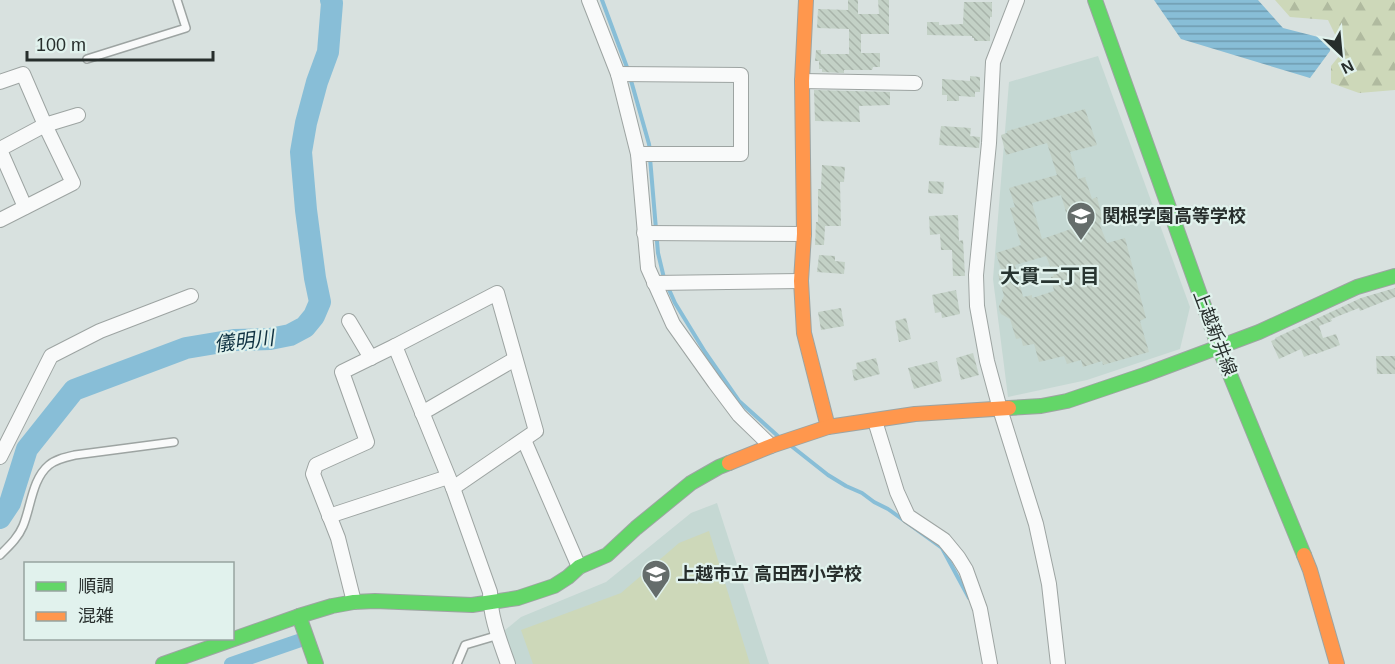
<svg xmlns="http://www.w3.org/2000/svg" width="1395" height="664" viewBox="0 0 1395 664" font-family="Helvetica,'Noto Sans JP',sans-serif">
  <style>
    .built { fill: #c5d8d3 }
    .forest { fill: url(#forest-firs) }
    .garden { fill: #cdd8b9 }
    .water { fill: url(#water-rules) }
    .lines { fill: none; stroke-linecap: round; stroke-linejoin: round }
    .stream { stroke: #88bed7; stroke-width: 4 }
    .canal { stroke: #88bed7; stroke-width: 14 }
    .river { stroke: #88bed7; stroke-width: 22 }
    .building { fill: url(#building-back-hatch); fill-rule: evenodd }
    .lane-casing { stroke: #9da4a2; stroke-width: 10 }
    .street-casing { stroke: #9da4a2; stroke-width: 16 }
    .fast-casing { stroke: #9da4a2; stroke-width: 16 }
    .slow-casing { stroke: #9da4a2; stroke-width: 16 }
    .lane { stroke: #f9fafa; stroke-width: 7 }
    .street { stroke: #f9fafa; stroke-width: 14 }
    .fast { stroke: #63d668; stroke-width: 14 }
    .slow { stroke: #ff974d; stroke-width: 14 }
    .labels { text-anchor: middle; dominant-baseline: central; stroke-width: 4.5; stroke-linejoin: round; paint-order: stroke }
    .poi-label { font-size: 18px; font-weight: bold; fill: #272e2c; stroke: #e1f2ed; text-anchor: start }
    .street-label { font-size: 18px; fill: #272e2c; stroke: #e1f2ed }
    .neighbourhood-label { font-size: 20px; font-weight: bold; fill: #273430; stroke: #e1f2ed }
    .water-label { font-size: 20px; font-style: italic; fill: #103242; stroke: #e1f2ed }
  </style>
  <defs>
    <pattern id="forest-firs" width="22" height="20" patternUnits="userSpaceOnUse" patternTransform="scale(1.5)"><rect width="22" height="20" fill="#cdd8b9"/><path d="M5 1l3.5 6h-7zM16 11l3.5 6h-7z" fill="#b0ba9f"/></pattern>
    <pattern id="water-rules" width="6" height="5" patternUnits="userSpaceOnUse" patternTransform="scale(1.5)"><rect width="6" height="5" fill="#88bed7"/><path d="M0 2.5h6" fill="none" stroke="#6f9baf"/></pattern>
    <pattern id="building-back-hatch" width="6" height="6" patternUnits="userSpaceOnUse" patternTransform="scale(1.5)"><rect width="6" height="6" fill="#c3d1c6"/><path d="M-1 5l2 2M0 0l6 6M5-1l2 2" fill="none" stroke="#a8b4aa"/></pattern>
  </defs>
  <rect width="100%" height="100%" fill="#d8e1df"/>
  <g class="built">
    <polygon points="1098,56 1190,307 1180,349 1087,380 1008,397 993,279 1009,82"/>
    <polygon points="717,503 769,664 510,664 499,635 521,617 606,582 691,513"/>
  </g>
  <polygon class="forest" points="1275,0 1395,0 1395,90 1359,93 1331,83 1331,66 1343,51 1328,20 1290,17"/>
  <polygon class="garden" points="709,531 750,664 533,664 521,630 621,593 679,543"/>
  <polygon class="water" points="1154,0 1258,0 1283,28 1326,39 1331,42 1330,51 1310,78 1181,39"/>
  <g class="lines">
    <g class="stream">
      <polyline points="602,0 628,70"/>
      <polyline points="630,77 649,144 650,151"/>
      <polyline points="650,158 658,253 664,278"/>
      <polyline points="667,285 675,303 705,352 739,401 779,437"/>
      <polyline points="790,445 828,475 846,486 862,493 874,502 888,509 942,548 969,598"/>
    </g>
    <polyline class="canal" points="231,664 301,640"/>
    <polyline class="river" points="0,518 10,503 27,449 74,390 186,348 234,340 270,339 290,335 305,327 314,316 320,302 315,278 306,210 301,152 306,123 317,82 328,52 332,3 331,0"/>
  </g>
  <g class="building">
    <polygon points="848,0 858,0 858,14 879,14 878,0 889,0 889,34 861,34 861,53 880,53 880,67 873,67 872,70 844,70 844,73 822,72 822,69 819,69 819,61 815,61 816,50 821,50 821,54 849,54 849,29 817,28 818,9 848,10"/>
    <polygon points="964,2 992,2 992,17 990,17 990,41 974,41 974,38 972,38 972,36 927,35 927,22 939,22 939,25 963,24"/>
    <polygon points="970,76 980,77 980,92 975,92 975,97 959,96 959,101 947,101 947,95 942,95 942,79 970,81"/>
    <polygon points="814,90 890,92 890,105 859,106 860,122 815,121"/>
    <path d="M1085 109 1097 145 1070 152 1078 179 1085 177 1092 199 1097 197 1101 213 1129 203 1132 211 1099 223 1107 243 1125 238 1146 318 1140 321 1149 352 1103 365 1102 361 1083 367 1081 360 1067 364 1064 356 1039 362 1034 344 1023 346 1021 338 1016 339 1010 319 1001 314 999 310V306L1004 296 998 274 1002 273 996 253 1021 245 1010 208 1015 207 1009 188 1057 175 1047 143 1006 155 1001 135 1007 133V131ZM1061 195 1071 229 1042 239 1032 203ZM1046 256 1054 276 1051 277 1054 291 1032 298V295L1023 297 1015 265Z"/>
    <polygon points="941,126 971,128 970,136 980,137 979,148 939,145"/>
    <polygon points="822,165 845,167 844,182 840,182 841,226 825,226 824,245 815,245 816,222 818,222 818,189 821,189"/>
    <polygon points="929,181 944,182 943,194 928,193"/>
    <polygon points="958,215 959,241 963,240 965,276 953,276 952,250 941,250 940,234 930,235 929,216"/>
    <polygon points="819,255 835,256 835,261 845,262 844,274 817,272"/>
    <polygon points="1395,288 1395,297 1360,311 1359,308 1331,319 1332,321 1319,326 1323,338 1336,334 1340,345 1316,354 1315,353 1304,357 1301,349 1279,359 1271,341 1276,339 1275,338 1361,298"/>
    <polygon points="956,290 960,314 942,318 941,312 935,313 932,295"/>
    <polygon points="841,308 844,326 821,330 818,312"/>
    <polygon points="906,318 911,339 899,342 895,321"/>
    <polygon points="973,353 979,375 961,380 956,358"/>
    <polygon points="1376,356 1395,356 1395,374 1377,374"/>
    <polygon points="876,358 880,374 854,381 852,370 857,369 856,363"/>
    <polygon points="937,361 942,381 914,389 908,368"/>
  </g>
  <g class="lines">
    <g class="lane-casing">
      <g id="lane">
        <polyline points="87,59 186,28 177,0"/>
        <path d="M0 555C9 546 18 538 23 526 31 507 32 479 49 465 56 459 66 457 75 455L174 442"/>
        <polyline points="457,664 465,645 499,635"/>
      </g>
    </g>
    <g class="street-casing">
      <g id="street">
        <polyline points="589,0 618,74 638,154 648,268 673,324 715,383 739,415 771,446"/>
        <polyline points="1017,0 993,62 989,143 976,275 977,306 987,361 1000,409 1036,524 1049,584 1058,664"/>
        <polyline points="618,74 741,75 741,154 638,154"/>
        <polyline points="802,81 915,83"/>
        <polyline points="0,82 23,74 45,125 73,183 0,220"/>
        <polyline points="0,149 45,125 78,115"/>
        <polyline points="0,150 25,207"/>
        <polyline points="644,233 804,234"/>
        <polyline points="654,283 801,281"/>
        <polyline points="349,321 371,358"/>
        <polyline points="395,346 497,293 536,431 453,488"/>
        <polyline points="422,413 515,359"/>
        <polyline points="875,421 897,492 908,516 944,540 958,557 966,570 980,609 990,664"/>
        <polyline points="524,440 579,567"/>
        <polyline points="0,457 51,356 100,331 191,296"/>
        <polyline points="329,516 448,477"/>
        <path d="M354 602 338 538 313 474 316 465 367 442 342 372 395 346 453 488 490 592C490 617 500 641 508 664"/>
      </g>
    </g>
    <g class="fast-casing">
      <g id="fast">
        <polyline points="1095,0 1219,348 1304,555"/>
        <polyline points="1009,408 1041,406 1067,401 1144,375 1259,332 1357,287 1395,276"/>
        <polyline points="299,616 316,664"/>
        <polyline points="163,664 299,616 332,606 354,602 375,601 472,605 518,598 554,586 568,577 579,567 607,555 636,528 691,483 719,467 729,463"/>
      </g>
    </g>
    <g class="slow-casing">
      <g id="slow">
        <polyline points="806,0 802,81 804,234 801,281 804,333 828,427"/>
        <polyline points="729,463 771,446 828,427 915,414 1009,408"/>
        <polyline points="1304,555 1310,570 1337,664"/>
      </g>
    </g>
    <use href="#lane" class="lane"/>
    <use href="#street" class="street"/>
    <use href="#fast" class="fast"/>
    <use href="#slow" class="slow"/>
  </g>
  <defs>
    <g id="school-pin" transform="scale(1.5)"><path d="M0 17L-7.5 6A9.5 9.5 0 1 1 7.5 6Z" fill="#656d6b" stroke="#e1f2ed"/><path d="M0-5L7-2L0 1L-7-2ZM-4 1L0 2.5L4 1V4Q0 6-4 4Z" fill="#fff"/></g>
  </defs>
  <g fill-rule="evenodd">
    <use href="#school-pin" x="1081" y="216"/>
    <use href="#school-pin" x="656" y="574"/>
  </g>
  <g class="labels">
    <g class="poi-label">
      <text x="1102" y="216">関根学園高等学校</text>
      <text x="677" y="574">上越市立 高田西小学校</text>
    </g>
    <g class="street-label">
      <text transform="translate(1215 333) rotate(69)">上越新井線</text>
    </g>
    <g class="neighbourhood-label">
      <text x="1050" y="276">大貫二丁目</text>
    </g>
    <g class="water-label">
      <text transform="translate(244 341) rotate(-7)">儀明川</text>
    </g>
  </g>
  <rect x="24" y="562" width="210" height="78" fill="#e1f2ed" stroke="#97a4a0" stroke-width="1.5"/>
  <rect x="36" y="582" width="30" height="9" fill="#63d668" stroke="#97a4a0" stroke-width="1.5"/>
  <text x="78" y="592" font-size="18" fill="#272e2c">順調</text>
  <rect x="36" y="612" width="30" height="9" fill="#ff974d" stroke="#97a4a0" stroke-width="1.5"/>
  <text x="78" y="622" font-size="18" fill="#272e2c">混雑</text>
  <g transform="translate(1341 54) rotate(154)" stroke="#e1f2ed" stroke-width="4.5" paint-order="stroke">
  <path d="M0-4.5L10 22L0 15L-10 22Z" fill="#272e2c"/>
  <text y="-9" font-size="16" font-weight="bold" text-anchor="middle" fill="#272e2c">N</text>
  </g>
  <path d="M27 51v9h186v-9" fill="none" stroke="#272e2c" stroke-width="3"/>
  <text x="36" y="51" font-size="18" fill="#272e2c" stroke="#e1f2ed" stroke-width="4.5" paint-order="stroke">100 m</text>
</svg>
